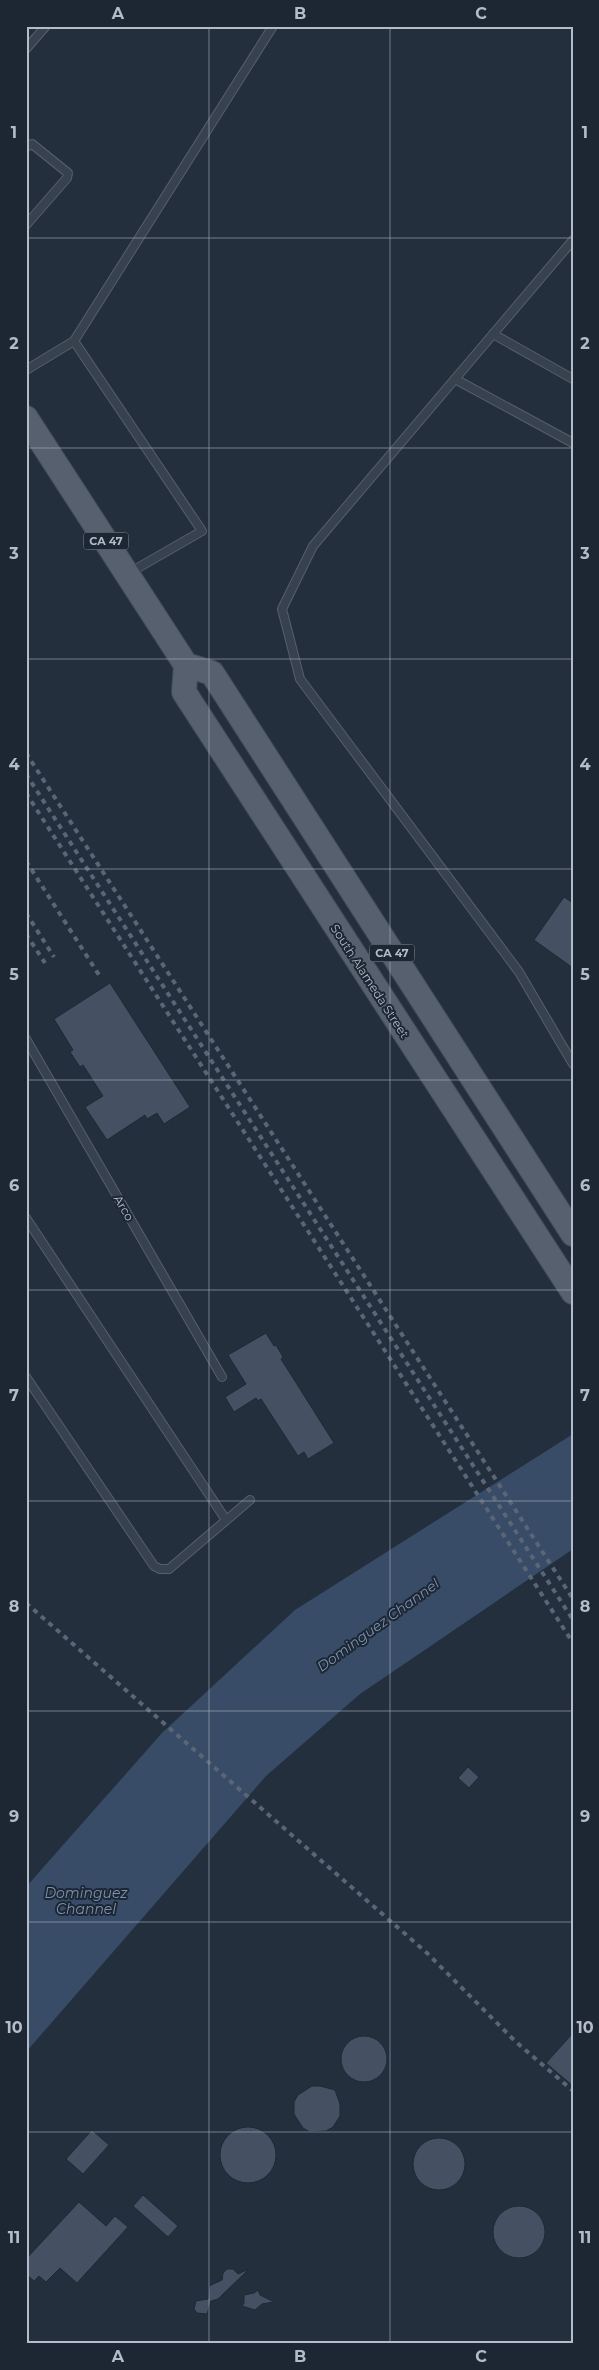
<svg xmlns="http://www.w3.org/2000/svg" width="599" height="2370" viewBox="0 0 599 2370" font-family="Montserrat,sans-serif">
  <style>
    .water { fill: #394c67 }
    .building { fill: #455162; stroke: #1f2835 }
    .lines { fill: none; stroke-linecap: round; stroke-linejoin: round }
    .service-casing { stroke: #565f6c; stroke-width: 10 }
    .primary-casing { stroke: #414a57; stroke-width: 26 }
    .service { stroke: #38414e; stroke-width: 8 }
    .primary { stroke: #56606e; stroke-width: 24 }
    .rail { stroke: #5a6575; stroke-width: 4; stroke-dasharray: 5 5; stroke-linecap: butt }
    .grid { fill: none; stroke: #b4bcc9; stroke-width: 1; stroke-opacity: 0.55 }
    .labels { text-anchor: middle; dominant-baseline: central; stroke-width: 4; stroke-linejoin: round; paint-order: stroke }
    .shield { fill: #1d2633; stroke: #878f9c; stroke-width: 1 }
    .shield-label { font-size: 11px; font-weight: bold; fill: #b4bcc9 }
    .street-label { font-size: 12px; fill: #b4bcc9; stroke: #1d2633 }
    .water-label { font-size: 14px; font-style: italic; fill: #7c92b1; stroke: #1d2633 }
    .neatline { fill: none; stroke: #b4bcc9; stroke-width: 2 }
    .grid-label { font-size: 16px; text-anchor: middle; font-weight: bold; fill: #b4bcc9 }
  </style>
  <rect width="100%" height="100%" fill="#242f3e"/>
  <polygon class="water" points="573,1434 573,1549 360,1694 266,1776 26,2052 26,1887 162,1733 295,1610"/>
  <g class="building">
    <polygon points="564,897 573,903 573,968 534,940"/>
    <polygon points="110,983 190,1107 164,1124 157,1113 147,1119 145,1115 107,1140 85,1107 103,1096 83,1065 80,1067 70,1052 73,1050 54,1019"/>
    <polygon points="266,1333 274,1346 276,1345 283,1357 281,1359 334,1443 308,1459 304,1452 298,1456 261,1399 258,1401 256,1398 234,1412 225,1397 246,1384 228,1355"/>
    <polygon points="468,1767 479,1777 469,1788 458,1778"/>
    <polygon points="573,2033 573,2086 546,2063"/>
    <circle cx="364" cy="2059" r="23"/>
    <polygon points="312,2086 320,2086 335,2090 340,2104 340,2116 333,2127 326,2131 310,2132 303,2128 294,2114 294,2102 298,2095"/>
    <circle cx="248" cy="2155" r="28"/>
    <polygon points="92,2130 109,2145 83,2174 66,2159"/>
    <circle cx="439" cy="2164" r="26"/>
    <polygon points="143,2195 178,2226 168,2237 133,2206"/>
    <polygon points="79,2202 106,2226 115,2216 128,2227 77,2283 60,2268 46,2282 39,2276 34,2281 26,2274 26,2259"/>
    <circle cx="519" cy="2232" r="26"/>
    <polygon points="227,2269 233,2269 238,2274 249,2269 218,2299 211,2301 207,2314 197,2313 194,2309 196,2301 208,2299 209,2286 222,2280 223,2273"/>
    <polygon points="258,2290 260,2295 274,2302 262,2304 255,2310 242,2306 244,2303 244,2295 254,2293"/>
  </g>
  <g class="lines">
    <g class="service-casing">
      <g id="service">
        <polyline points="26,49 46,26"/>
        <polyline points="26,147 32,144 68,173 67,178 26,225"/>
        <polyline points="573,240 313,546 282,609 300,679 519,972 573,1064"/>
        <polyline points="493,334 573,379"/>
        <polyline points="74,341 202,531 129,573"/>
        <polyline points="26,370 74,341 273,26"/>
        <polyline points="455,379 573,443"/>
        <polyline points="26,1039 222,1377"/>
        <polyline points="26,1218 226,1520"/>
        <polyline points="26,1377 154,1566 160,1569 169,1569 250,1500"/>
      </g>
    </g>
    <g class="primary-casing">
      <g id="primary">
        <polyline points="26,418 186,665 184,692 573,1292"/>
        <polyline points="186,665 212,673 573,1234"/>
      </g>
    </g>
    <use href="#service" class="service"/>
    <use href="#primary" class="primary"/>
    <g class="rail">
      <polyline points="26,753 573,1599"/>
      <polyline points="26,774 573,1620"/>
      <polyline points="26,793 573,1643"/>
      <polyline points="26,861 99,975"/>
      <polyline points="26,913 54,957"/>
      <polyline points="26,934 45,963"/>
      <polyline points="26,1603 427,1953 515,2041 573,2091"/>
    </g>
  </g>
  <path class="grid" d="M209 26V2344M390 26V2344M26 238H573M26 448H573M26 659H573M26 869H573M26 1080H573M26 1290H573M26 1501H573M26 1711H573M26 1922H573M26 2132H573"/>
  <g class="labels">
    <g class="shield">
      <rect x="83.5" y="532.5" width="45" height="17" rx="4"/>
      <rect x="369.5" y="944.5" width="45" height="17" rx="4"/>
    </g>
    <g class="shield-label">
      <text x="106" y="541">CA 47</text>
      <text x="392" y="953">CA 47</text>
    </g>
    <g class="street-label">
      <text transform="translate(370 981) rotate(57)">South Alameda Street</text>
      <text transform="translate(124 1208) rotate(60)">Arco</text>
    </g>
    <g class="water-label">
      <text transform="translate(378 1625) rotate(-36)">Dominguez Channel</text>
      <text x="86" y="1893">Dominguez<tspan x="86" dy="16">Channel</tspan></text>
    </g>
  </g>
  <rect width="599" height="2370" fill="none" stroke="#1d2633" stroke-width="55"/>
  <rect x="28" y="28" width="544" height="2314" class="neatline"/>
  <g class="grid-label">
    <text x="118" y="19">A</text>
    <text x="300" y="19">B</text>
    <text x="481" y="19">C</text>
    <text x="14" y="138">1</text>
    <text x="585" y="138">1</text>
    <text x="14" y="349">2</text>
    <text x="585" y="349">2</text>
    <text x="14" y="559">3</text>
    <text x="585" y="559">3</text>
    <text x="14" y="770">4</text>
    <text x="585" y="770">4</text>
    <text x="14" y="980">5</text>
    <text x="585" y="980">5</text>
    <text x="14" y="1191">6</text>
    <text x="585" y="1191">6</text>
    <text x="14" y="1401">7</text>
    <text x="585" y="1401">7</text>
    <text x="14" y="1612">8</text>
    <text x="585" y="1612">8</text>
    <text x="14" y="1822">9</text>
    <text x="585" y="1822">9</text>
    <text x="14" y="2033">10</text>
    <text x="585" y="2033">10</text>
    <text x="14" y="2243">11</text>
    <text x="585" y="2243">11</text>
    <text x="118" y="2362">A</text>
    <text x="300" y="2362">B</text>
    <text x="481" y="2362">C</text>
  </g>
</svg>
